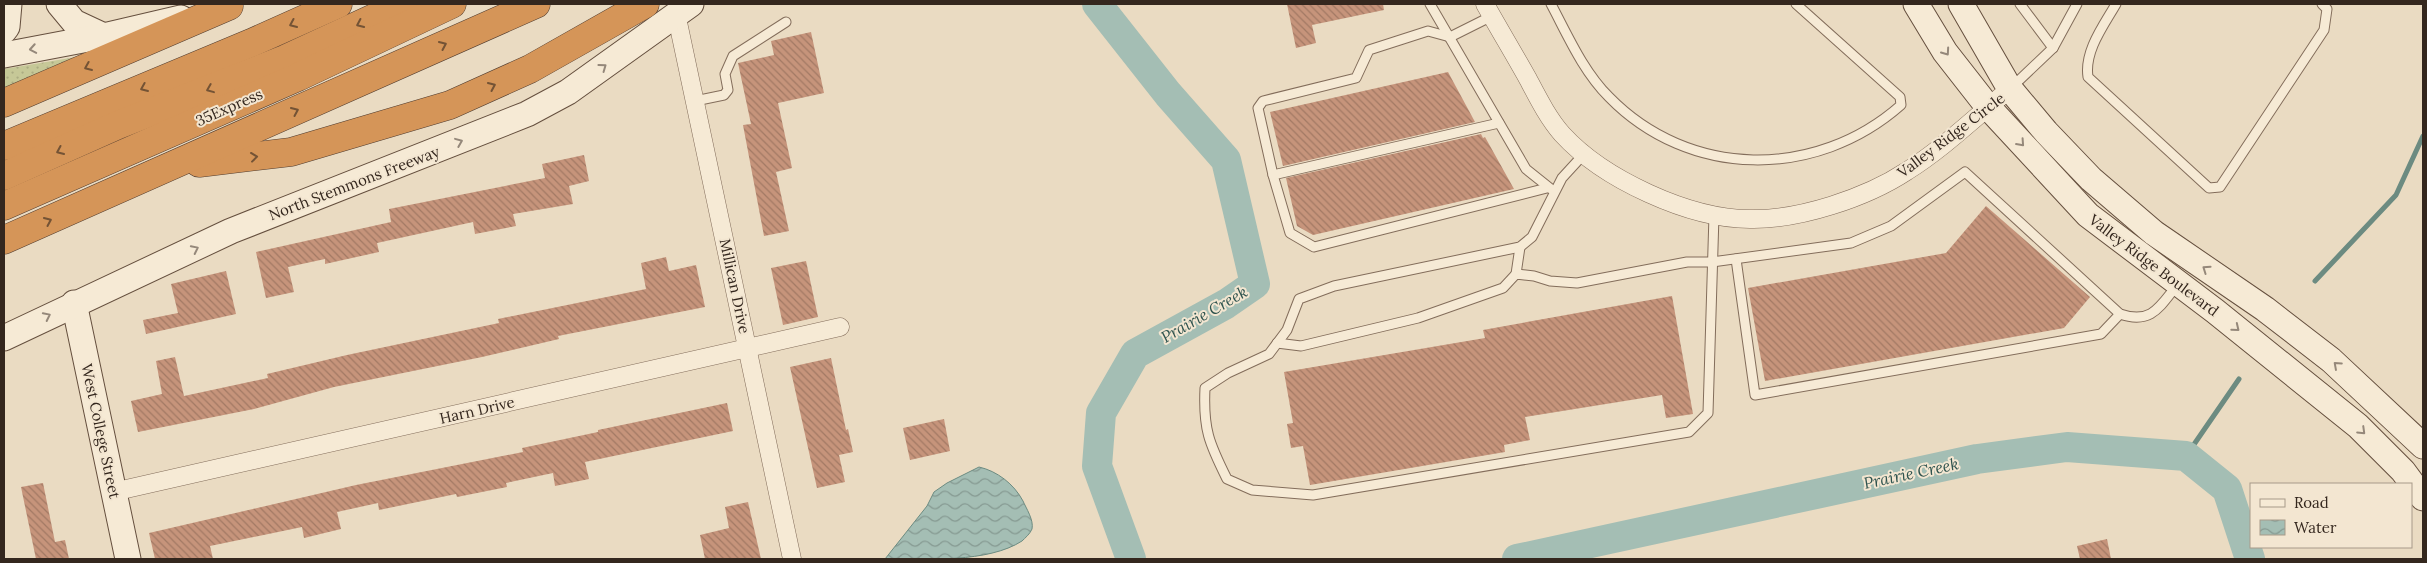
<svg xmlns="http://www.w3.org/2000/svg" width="2427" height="563" viewBox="0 0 2427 563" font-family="Lora,serif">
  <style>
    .green { fill: url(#green-dots) }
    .water { fill: url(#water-waves); stroke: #6c8b81 }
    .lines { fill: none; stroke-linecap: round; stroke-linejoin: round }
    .stream { stroke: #6c8b81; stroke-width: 5 }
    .river { stroke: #a4beb4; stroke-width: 30 }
    .building { fill: url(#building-back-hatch) }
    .lane-casing { stroke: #836d5b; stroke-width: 11 }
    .street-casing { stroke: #836d5b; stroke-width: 19 }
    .secondary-casing { stroke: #654f3e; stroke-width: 27 }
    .highway-casing { stroke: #513c2f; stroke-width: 29 }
    .lane { stroke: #f6ead5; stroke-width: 9 }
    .street { stroke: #f6ead5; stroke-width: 18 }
    .secondary { stroke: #f6ead5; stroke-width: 25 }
    .highway { stroke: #d59558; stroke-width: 28 }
    .oneway { stroke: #745335 }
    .oneway2 { stroke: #95887a }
    .labels { text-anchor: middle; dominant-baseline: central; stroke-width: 4; stroke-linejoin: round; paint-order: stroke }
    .street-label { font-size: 15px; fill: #34271e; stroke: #f3e6d1 }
    .water-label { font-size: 16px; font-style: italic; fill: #2e534e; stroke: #f3e6d1 }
  </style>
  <defs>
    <pattern id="green-dots" width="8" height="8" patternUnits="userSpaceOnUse" patternTransform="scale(1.25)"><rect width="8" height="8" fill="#c6c897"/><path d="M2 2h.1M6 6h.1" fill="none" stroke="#abac82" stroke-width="1.8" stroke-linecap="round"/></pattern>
    <pattern id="water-waves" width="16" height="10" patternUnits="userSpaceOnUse" patternTransform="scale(1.25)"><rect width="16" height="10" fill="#a4beb4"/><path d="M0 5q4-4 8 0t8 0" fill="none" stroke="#869a92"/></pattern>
    <pattern id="building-back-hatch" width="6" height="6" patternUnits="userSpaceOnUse" patternTransform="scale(1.25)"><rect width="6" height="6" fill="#c6947b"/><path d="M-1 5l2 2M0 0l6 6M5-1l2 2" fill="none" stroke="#a27964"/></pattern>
  </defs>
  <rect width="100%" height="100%" fill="#eadbc2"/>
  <polygon class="green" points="76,57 4,88 4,69"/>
  <path class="water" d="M979 467C997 471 1014 484 1023 501 1026 508 1034 520 1032 529 1030 534 1025 538 1022 541 988 563 926 559 885 559L927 506 934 492 947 483Z"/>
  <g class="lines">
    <g class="stream">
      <polyline points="2315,281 2396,195 2423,136"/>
      <polyline points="2186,456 2239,379"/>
    </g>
    <g class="river">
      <polyline points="1097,4 1168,94 1226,160 1255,284 1226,304 1135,354 1101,413 1097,466 1131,559"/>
      <polyline points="1517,559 1977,459 2067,447 2186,456 2227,489 2250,559"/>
    </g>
  </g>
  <g class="building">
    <polygon points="1287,4 1383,4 1384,10 1312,25 1316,43 1296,48"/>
    <polygon points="811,32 824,93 778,103 792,168 776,172 789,231 764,236 743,125 751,124 738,63 774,55 771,41"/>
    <polygon points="1448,72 1475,122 1283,166 1270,112"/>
    <polygon points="1481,134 1483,138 1485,137 1514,189 1313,235 1297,226 1286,178"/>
    <polygon points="584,155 589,181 569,186 573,204 513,214 516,226 475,234 473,222 377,243 379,252 325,264 325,259 288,267 294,292 266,298 256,252 391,222 389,209 545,178 542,164"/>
    <polygon points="1986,206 2090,297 2064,328 1765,381 1748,288 1946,253"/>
    <polygon points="666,257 669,271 696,265 705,307 558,336 559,339 482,357 334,387 254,409 138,432 131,401 162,394 156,361 175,357 184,396 268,378 267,374 347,355 499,323 498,319 646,289 641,263"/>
    <polygon points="806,261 818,317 783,325 771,268"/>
    <polygon points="226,271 236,314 146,334 143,320 178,313 171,284"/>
    <polygon points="1672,296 1693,414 1666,418 1662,395 1525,417 1530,440 1504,445 1505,452 1310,485 1303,446 1291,448 1287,424 1293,423 1284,372 1485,338 1483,330"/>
    <polygon points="831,358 846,430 848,429 853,452 839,455 845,482 817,488 790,367"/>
    <polygon points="727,403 733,431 585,462 589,479 555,486 553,473 506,483 507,487 457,497 456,494 379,510 378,503 337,512 341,529 304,538 302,527 210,546 213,559 155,559 149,533 356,485 523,452 522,448 598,432 598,430"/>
    <polygon points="944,419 950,451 910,460 903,428"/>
    <polygon points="43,483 55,542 65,540 69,559 36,559 21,487"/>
    <polygon points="748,502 761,559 705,559 700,535 729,528 725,507"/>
    <polygon points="2107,539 2111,559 2080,559 2077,546"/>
  </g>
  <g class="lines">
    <g class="lane-casing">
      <g id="lane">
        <polyline points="1430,4 1526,169 1551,189"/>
        <path d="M1551 4C1568 36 1583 71 1609 97 1689 179 1816 180 1901 105L1900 97 1796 4"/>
        <polyline points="2020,4 2053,48"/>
        <path d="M2116 4C2104 25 2084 51 2088 77L2209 188 2220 187 2324 30 2327 9 2322 4"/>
        <polyline points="1492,16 1450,37 1428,31 1369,50 1356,78 1263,101 1258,108 1273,175 1290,233 1314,247 1547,188"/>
        <polyline points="2012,87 2053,48 2077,4"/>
        <polyline points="695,101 724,95 728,90 725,74 733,56 786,22"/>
        <path d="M1584 154 1562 178 1532 237 1520 247 1334 286 1299 299 1287 330 1269 354 1228 373 1205 388C1203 429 1209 443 1227 479L1252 490 1313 495 1689 432 1708 413 1714 215"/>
        <polyline points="1273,175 1499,123"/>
        <polyline points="1736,259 1755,395 2101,334 2120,314"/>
        <polyline points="1516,274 1520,247"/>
        <path d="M1277 343 1301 346 1418 318 1503 288 1516 274 1534 276 1550 281 1577 283 1687 262H1712L1851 243 1891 226 1965 172 2120 314C2152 325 2160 306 2178 284"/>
      </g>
    </g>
    <g class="street-casing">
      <g id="street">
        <path d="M1485 4C1499 29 1514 54 1528 79 1538 98 1548 118 1562 134 1603 179 1689 219 1750 219 1799 220 1866 198 1907 171 1944 148 1976 116 2010 89"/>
        <polyline points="676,13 792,559"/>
        <polyline points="113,492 840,327"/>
      </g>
    </g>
    <g class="secondary-casing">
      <g id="secondary">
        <polyline points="59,4 74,22 104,36"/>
        <polyline points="1916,4 1945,52 1988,107 2088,215 2215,311 2358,426 2403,471 2423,498"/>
        <polyline points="1961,4 2010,89 2046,132 2091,179 2154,233 2265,309 2331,360 2423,446"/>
        <polyline points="4,31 7,27 9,4"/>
        <polyline points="4,55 104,36 181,18"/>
        <polyline points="74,303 128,559"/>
        <polyline points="4,338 231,231 527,114 568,92 691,4"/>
      </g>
    </g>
    <g class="highway-casing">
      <g id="highway">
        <polyline points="4,103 229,6"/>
        <polyline points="4,146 251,43 338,4"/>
        <polyline points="199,163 291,152 450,105 530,69 645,4"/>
        <polyline points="4,176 118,125 285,59 404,4"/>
        <polyline points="4,206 298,77 452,4"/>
        <polyline points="4,240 536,4"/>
      </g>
    </g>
    <use href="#lane" class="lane"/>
    <use href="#street" class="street"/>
    <use href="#secondary" class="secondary"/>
    <use href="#highway" class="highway"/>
  </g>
  <defs><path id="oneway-chevron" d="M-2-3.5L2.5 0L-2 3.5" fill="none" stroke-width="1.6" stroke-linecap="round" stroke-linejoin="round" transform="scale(1.25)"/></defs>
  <g class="oneway">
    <use href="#oneway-chevron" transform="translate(293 24) rotate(156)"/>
    <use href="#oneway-chevron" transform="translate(360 24) rotate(155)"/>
    <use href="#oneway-chevron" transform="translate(443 45) rotate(-24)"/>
    <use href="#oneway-chevron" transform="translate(88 67) rotate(157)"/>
    <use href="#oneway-chevron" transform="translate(492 86) rotate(-24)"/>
    <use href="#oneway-chevron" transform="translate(144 88) rotate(157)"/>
    <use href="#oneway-chevron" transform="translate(210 89) rotate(158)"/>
    <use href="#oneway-chevron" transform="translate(295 111) rotate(-24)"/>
    <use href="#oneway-chevron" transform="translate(60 151) rotate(156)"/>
    <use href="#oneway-chevron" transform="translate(254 157) rotate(-7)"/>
    <use href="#oneway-chevron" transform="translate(48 221) rotate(-24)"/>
  </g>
  <g class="oneway2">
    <use href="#oneway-chevron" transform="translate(33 49) rotate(170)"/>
    <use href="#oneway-chevron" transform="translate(1946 52) rotate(55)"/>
    <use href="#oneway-chevron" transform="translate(603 67) rotate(-36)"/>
    <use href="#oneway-chevron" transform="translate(459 142) rotate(-22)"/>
    <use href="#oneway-chevron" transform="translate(2021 143) rotate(48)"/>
    <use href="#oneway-chevron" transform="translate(195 249) rotate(-26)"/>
    <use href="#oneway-chevron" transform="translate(2206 269) rotate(-145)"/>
    <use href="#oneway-chevron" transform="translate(47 316) rotate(-26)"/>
    <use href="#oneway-chevron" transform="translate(2236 328) rotate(39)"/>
    <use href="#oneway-chevron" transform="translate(2337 365) rotate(-138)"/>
    <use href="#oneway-chevron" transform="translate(2362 431) rotate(44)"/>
  </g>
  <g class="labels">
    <g class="street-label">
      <text transform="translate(229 107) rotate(-24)">35Express</text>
      <text transform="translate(1951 135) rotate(-37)">Valley Ridge Circle</text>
      <text transform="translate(354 183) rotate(-21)">North Stemmons Freeway</text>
      <text transform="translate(2154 265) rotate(37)">Valley Ridge Boulevard</text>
      <text transform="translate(735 286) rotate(78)">Millican Drive</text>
      <text transform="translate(477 410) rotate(-13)">Harn Drive</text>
      <text transform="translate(101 431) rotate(78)">West College Street</text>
    </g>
    <g class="water-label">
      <text transform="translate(1204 314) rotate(-30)">Prairie Creek</text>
      <text transform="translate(1911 473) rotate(-12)">Prairie Creek</text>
    </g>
  </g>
  <rect width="2427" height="563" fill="none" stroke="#34271e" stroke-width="10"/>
  <rect x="2250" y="483" width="162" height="65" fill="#f3e6d1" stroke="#a79a89"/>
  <rect x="2260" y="499" width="25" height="8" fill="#f6ead5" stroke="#a79a89"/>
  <text x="2294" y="508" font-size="15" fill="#34271e">Road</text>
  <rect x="2260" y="520" width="25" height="15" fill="url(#water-waves)" stroke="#a79a89"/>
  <text x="2294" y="533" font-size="15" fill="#34271e">Water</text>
</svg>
